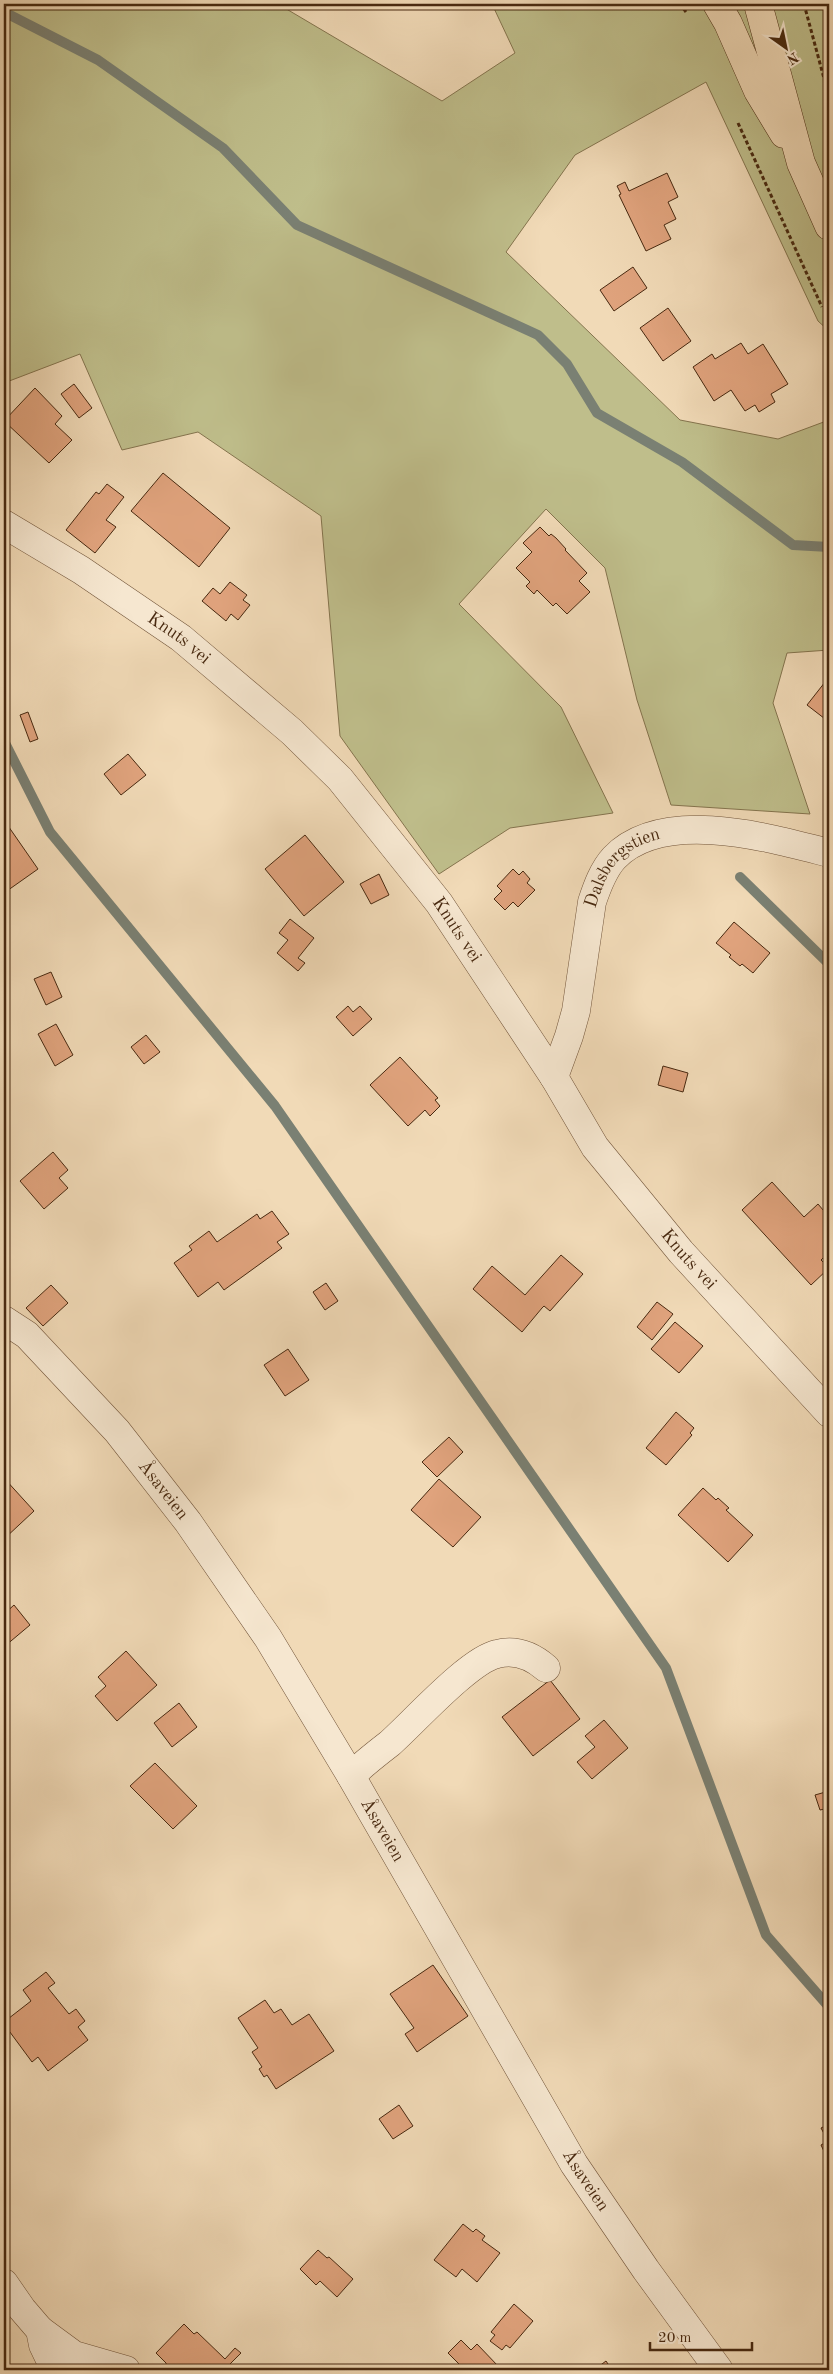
<svg xmlns="http://www.w3.org/2000/svg" width="833" height="2374" viewBox="0 0 833 2374" font-family="'Old Standard TT',serif">
  <style>
    .green { fill: #bfbe8b; stroke: #84744e }
    .lines { fill: none; stroke-linecap: round; stroke-linejoin: round }
    .stream { stroke: #7a8073; stroke-width: 10 }
    .building { fill: #e0a37d; stroke: #482910 }
    .minor-casing { stroke: #72553a; stroke-width: 29 }
    .major-casing { stroke: #482910; stroke-width: 29 }
    .path { stroke: #482910; stroke-width: 3; stroke-dasharray: 4 2.5; stroke-linecap: butt }
    .minor { stroke: #f6e7d0; stroke-width: 28 }
    .major { stroke: #f1dab7; stroke-width: 28 }
    .labels { text-anchor: middle; dominant-baseline: central; stroke-width: 5; stroke-linejoin: round; paint-order: stroke }
    .street-label { font-size: 18px; fill: #482910; stroke: #f6e7d0 }
  </style>
  <rect width="100%" height="100%" fill="#f1dab7"/>
  <filter id="stains"><feTurbulence type="fractalNoise" baseFrequency=".004" numOctaves="4"/><feColorMatrix values="0 0 0 0 .2 0 0 0 0 .09 0 0 0 0 .02 0 0 0 .5 -.17"/></filter>
  <radialGradient id="worn" r=".72"><stop offset=".6" stop-color="#630" stop-opacity="0"/><stop offset="1" stop-color="#630" stop-opacity=".3"/></radialGradient>
  <polygon class="green" points="4,4 278,4 442,101 515,53 492,4 829,4 829,331 818,321 706,82 575,155 506,252 680,420 778,439 829,420 829,650 787,653 773,703 810,814 671,805 637,700 605,568 546,509 459,604 561,707 613,813 510,828 439,874 340,736 321,516 198,432 122,450 80,354 4,383"/>
  <g class="lines">
    <g class="stream">
      <polyline points="4,12 98,60 223,148 297,225 538,335 567,364 597,413 682,462 793,545 829,547"/>
      <polyline points="4,741 50,832 275,1106 666,1668 766,1935 829,2007"/>
      <polyline points="740,877 829,964"/>
    </g>
  </g>
  <g class="building">
    <polygon points="667,173 678,197 668,202 676,219 664,225 671,239 646,251 619,195 621,194 617,186 625,182 629,191"/>
    <polygon points="633,267 647,288 614,311 600,290"/>
    <polygon points="668,308 691,341 663,361 640,328"/>
    <polygon points="741,343 748,354 763,344 788,384 771,394 775,402 759,412 755,405 745,411 731,390 714,401 693,367 712,354 715,359"/>
    <polygon points="74,384 92,408 79,418 61,394"/>
    <polygon points="35,388 62,416 55,424 72,440 49,463 4,421"/>
    <polygon points="163,473 230,528 199,567 131,511"/>
    <polygon points="107,484 124,497 106,520 116,527 95,553 66,530 96,492 99,494"/>
    <polygon points="540,527 549,536 551,534 556,538 566,549 565,550 587,573 579,581 590,592 567,614 556,603 553,606 537,590 534,594 526,586 530,582 516,568 532,552 523,543"/>
    <polygon points="230,582 247,595 243,600 250,605 238,620 231,614 226,621 202,601 213,588 220,594"/>
    <polygon points="829,677 829,722 807,705"/>
    <polygon points="28,712 38,739 30,742 20,715"/>
    <polygon points="128,754 146,775 121,795 104,774"/>
    <polygon points="4,820 38,869 4,893"/>
    <polygon points="305,835 344,882 304,916 265,869"/>
    <polygon points="513,869 519,875 523,871 530,879 527,883 535,890 518,907 513,902 505,910 494,899 502,891 497,886"/>
    <polygon points="379,874 389,895 371,904 360,884"/>
    <polygon points="290,919 314,938 298,958 305,963 298,971 277,953 288,940 279,933"/>
    <polygon points="734,922 770,953 753,973 742,964 740,966 729,957 731,955 716,943"/>
    <polygon points="51,972 62,997 46,1005 34,979"/>
    <polygon points="348,1006 353,1012 360,1006 372,1019 353,1036 336,1017"/>
    <polygon points="56,1024 73,1055 55,1066 38,1034"/>
    <polygon points="146,1035 160,1052 144,1064 131,1047"/>
    <polygon points="400,1057 438,1098 435,1100 440,1106 430,1116 425,1110 408,1126 370,1085"/>
    <polygon points="663,1066 688,1073 683,1092 658,1085"/>
    <polygon points="53,1152 68,1170 59,1178 68,1188 44,1209 20,1181"/>
    <polygon points="772,1182 804,1217 818,1204 829,1217 829,1244 823,1250 827,1254 821,1260 829,1268 811,1285 742,1210"/>
    <polygon points="272,1211 289,1234 277,1242 282,1248 224,1290 218,1282 198,1297 174,1263 192,1250 189,1246 209,1231 217,1242 257,1214 260,1219"/>
    <polygon points="561,1255 583,1274 550,1311 544,1306 542,1308 522,1332 473,1289 492,1266 525,1295"/>
    <polygon points="326,1283 338,1301 325,1310 313,1292"/>
    <polygon points="51,1285 68,1303 43,1326 26,1308"/>
    <polygon points="657,1302 673,1314 652,1340 637,1327"/>
    <polygon points="675,1322 703,1346 679,1373 651,1349"/>
    <polygon points="288,1349 309,1380 285,1396 264,1365"/>
    <polygon points="676,1412 694,1428 690,1433 692,1435 666,1465 646,1448"/>
    <polygon points="449,1437 463,1452 437,1477 422,1462"/>
    <polygon points="4,1478 34,1511 4,1539"/>
    <polygon points="439,1479 481,1517 453,1547 411,1510"/>
    <polygon points="703,1488 716,1500 718,1498 729,1508 726,1510 753,1535 728,1562 678,1515"/>
    <polygon points="14,1605 30,1625 5,1646 4,1614"/>
    <polygon points="126,1651 157,1685 117,1721 95,1696 106,1686 98,1677"/>
    <polygon points="550,1680 580,1719 533,1756 502,1717"/>
    <polygon points="179,1703 197,1727 172,1747 154,1723"/>
    <polygon points="604,1720 628,1748 592,1779 577,1762 595,1747 585,1736"/>
    <polygon points="155,1763 197,1806 173,1829 130,1786"/>
    <polygon points="829,1791 829,1808 820,1810 815,1795"/>
    <polygon points="433,1965 468,2016 417,2052 405,2034 414,2028 390,1994"/>
    <polygon points="46,1972 55,1983 48,1988 69,2014 76,2009 85,2021 78,2027 88,2040 48,2071 38,2057 32,2062 4,2024 4,2022 31,2001 23,1990"/>
    <polygon points="265,2000 274,2013 281,2009 292,2025 309,2014 334,2051 276,2089 267,2075 264,2077 259,2069 262,2067 252,2052 258,2048 238,2018"/>
    <polygon points="399,2105 413,2126 393,2139 379,2119"/>
    <polygon points="829,2124 829,2162 821,2145 828,2141 821,2128"/>
    <polygon points="463,2224 473,2232 476,2229 485,2236 482,2240 500,2253 477,2282 462,2269 456,2277 434,2260"/>
    <polygon points="318,2250 327,2258 329,2257 353,2279 337,2297 320,2281 316,2285 300,2269"/>
    <polygon points="514,2304 533,2321 510,2348 506,2345 502,2350 490,2341 495,2335 491,2332"/>
    <polygon points="184,2324 194,2334 197,2332 225,2359 235,2348 241,2353 230,2364 237,2370 168,2370 166,2363 156,2353"/>
    <polygon points="461,2340 471,2350 477,2344 498,2366 493,2370 465,2370 448,2353"/>
    <polygon points="606,2361 612,2370 594,2370"/>
  </g>
  <g class="lines">
    <g class="minor-casing">
      <g id="minor">
        <path id="s1" d="M4 524 81 570 181 638 292 732 340 779 439 903 554 1077 595 1147 681 1252 829 1413"/>
        <path id="s2" d="M554 1077 569 1036 576 1011 592 902C597 887 603 870 614 858 663 807 770 838 829 853"/>
        <path id="s3" d="M4 1320 27 1335 117 1431 188 1522 268 1638 351 1776 574 2164 646 2270 719 2370"/>
        <path d="M351 1776C363 1764 376 1754 389 1744 413 1723 469 1660 497 1654 516 1649 532 1656 546 1668"/>
        <polyline points="4,2283 22,2309 40,2330 43,2345 55,2370"/>
        <polyline points="40,2330 74,2355 126,2370"/>
      </g>
    </g>
    <g class="major-casing">
      <g id="major">
        <polyline points="717,4 728,23 758,91 784,134"/>
        <polyline points="758,4 801,163 829,226"/>
      </g>
    </g>
    <g class="path">
      <polyline points="680,4 686,12"/>
      <polyline points="804,4 829,97"/>
      <polyline points="738,123 822,307"/>
    </g>
    <use href="#minor" class="minor"/>
    <use href="#major" class="major"/>
  </g>
  <g class="labels">
    <g class="street-label">
      <text stroke="none"><textPath href="#s1" startOffset="209">Knuts vei</textPath></text>
      <text stroke="none"><textPath href="#s2" startOffset="228">Dalsbergstien</textPath></text>
      <text stroke="none"><textPath href="#s1" startOffset="614">Knuts vei</textPath></text>
      <text stroke="none"><textPath href="#s1" startOffset="1018">Knuts vei</textPath></text>
      <text stroke="none"><textPath href="#s3" startOffset="234">Åsaveien</textPath></text>
      <text stroke="none"><textPath href="#s3" startOffset="639">Åsaveien</textPath></text>
      <text stroke="none"><textPath href="#s3" startOffset="1044">Åsaveien</textPath></text>
    </g>
  </g>
  <rect width="833" height="2374" fill="none" stroke="#f1dab7" stroke-width="20"/>
  <rect x="5" y="5" width="823" height="2364" fill="none" stroke="#482910" stroke-width="2.5"/>
  <rect x="10" y="10" width="813" height="2354" fill="none" stroke="#482910"/>
  <g transform="translate(786 48) rotate(147)" stroke="#f6e7d0" stroke-width="4" paint-order="stroke">
  <path d="M0-4L9 19L0 12L-9 19Z" fill="#482910"/>
  <text y="-8" font-size="14" font-weight="bold" text-anchor="middle" fill="#482910">N</text>
  </g>
  <path d="M650 2342v8h102v-8" fill="none" stroke="#482910" stroke-width="2.5"/>
  <text x="658" y="2342" font-size="15" fill="#482910" stroke="#f6e7d0" stroke-width="4" paint-order="stroke">20 m</text>
  <rect width="100%" height="100%" filter="url(#stains)"/>
  <rect width="100%" height="100%" fill="url(#worn)"/>
</svg>
